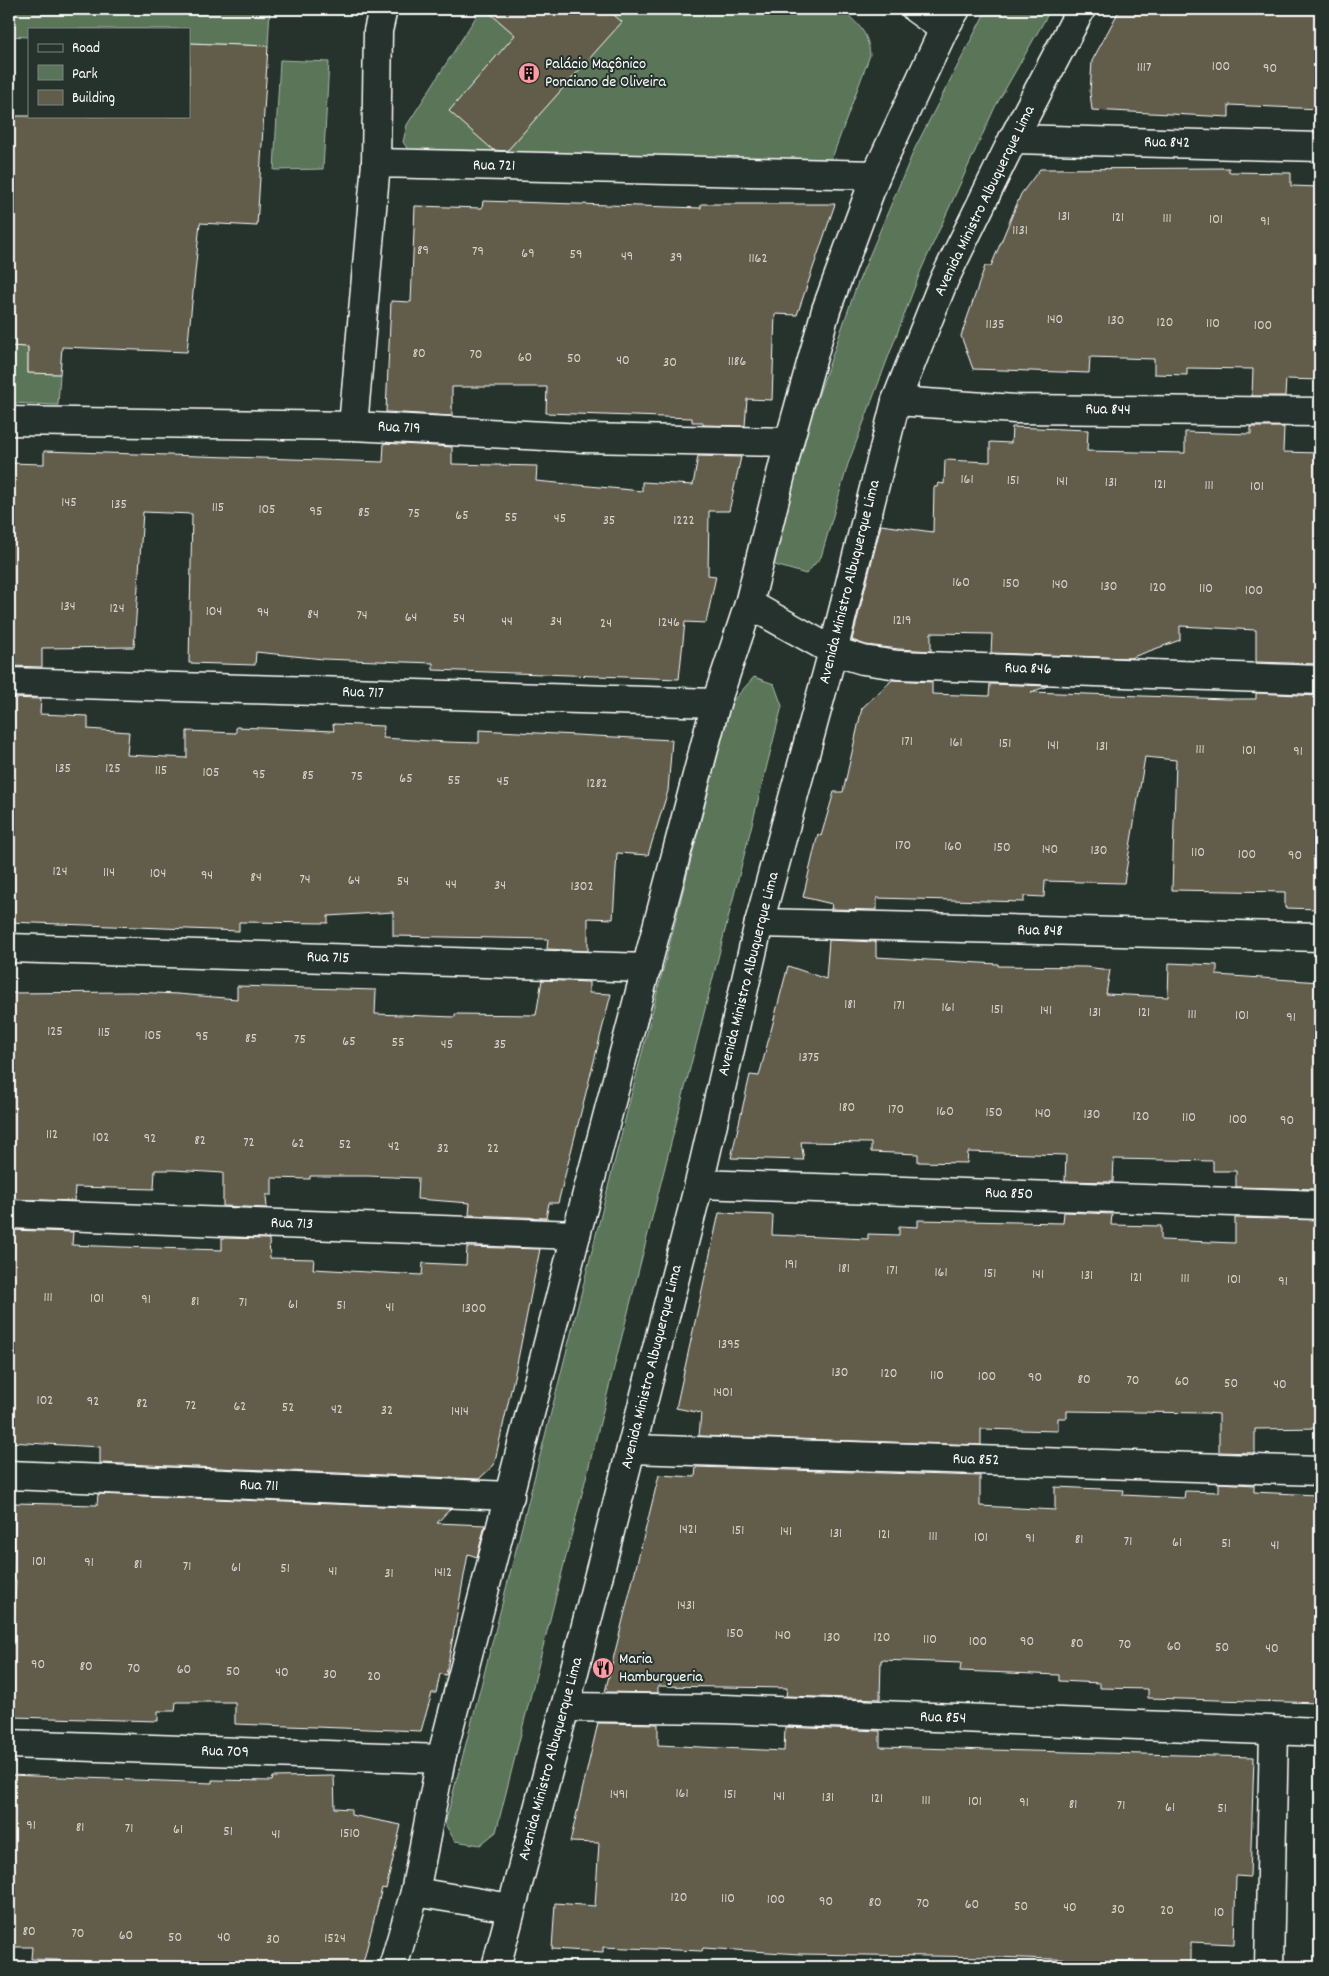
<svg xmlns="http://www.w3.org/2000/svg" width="1329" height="1976" viewBox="0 0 1329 1976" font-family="Dekko,sans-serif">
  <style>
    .green { fill: #5a7459; stroke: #acbaac }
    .building { fill: #625d4b; stroke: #fff }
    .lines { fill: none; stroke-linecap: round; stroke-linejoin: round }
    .minor-casing { stroke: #fff; stroke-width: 31 }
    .tertiary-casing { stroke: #fff; stroke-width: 31 }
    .minor { stroke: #26332d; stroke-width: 28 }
    .tertiary { stroke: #26332d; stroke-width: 28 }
    .labels { text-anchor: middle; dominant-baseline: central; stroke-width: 4; stroke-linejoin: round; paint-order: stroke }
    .number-label { font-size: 14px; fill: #d8d6d2 }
    .poi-label { font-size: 16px; fill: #fff; stroke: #26332d; text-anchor: start }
    .street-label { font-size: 16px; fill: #fff; stroke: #26332d }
  </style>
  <rect width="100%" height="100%" fill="#26332d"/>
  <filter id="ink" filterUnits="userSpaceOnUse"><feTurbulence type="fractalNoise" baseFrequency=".02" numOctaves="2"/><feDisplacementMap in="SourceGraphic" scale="10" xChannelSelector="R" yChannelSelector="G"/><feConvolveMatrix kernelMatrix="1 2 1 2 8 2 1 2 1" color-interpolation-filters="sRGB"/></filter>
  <g filter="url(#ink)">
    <g class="green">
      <polygon points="9,9 270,9 268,46 189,43 189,29 29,29 29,37 9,36"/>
      <path d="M481 9H841C858 24 868 31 870 55L832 158 818 170 411 154 403 142 407 125Z"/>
      <polygon points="987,9 1051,9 995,107 921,270 848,464 821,557 806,574 775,565 771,544 811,416 857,285 915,148"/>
      <polygon points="280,60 329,62 323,169 274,170"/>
      <polygon points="9,346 28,347 28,373 60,374 58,405 9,403"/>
      <path d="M754 677 774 684 782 706 496 1832 480 1845 455 1841 445 1824C543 1451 635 1076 731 703Z"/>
    </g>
    <g class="building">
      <polygon points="485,9 607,9 622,22 507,151 493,150 449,111 515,35"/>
      <polygon points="1120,9 1320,9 1320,109 1229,105 1229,117 1092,110 1090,93 1092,61"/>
      <polygon points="189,43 268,46 257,226 200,223 187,352 62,347 60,374 28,373 28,347 9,346 9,116 189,116"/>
      <polygon points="1229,168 1229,172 1291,173 1291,186 1320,187 1320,380 1286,379 1285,396 1252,396 1253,369 1187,368 1187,375 1154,374 1154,359 1090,357 1089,373 973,369 961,336 985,266 991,266 1021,194 1040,169"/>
      <polygon points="483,201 701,208 701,204 835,204 797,315 775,314 772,400 747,399 745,426 703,425 703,422 692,422 692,418 546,413 547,387 452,387 452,416 386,412 391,301 411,302 415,206 482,208"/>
      <polygon points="1012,427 1088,430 1087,451 1185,453 1185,432 1251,434 1251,427 1284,427 1283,452 1320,453 1320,664 1256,662 1256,630 1180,626 1180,640 1130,658 991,653 992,634 931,633 931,651 899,649 866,645 852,640 881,525 933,532 934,487 937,487 938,483 944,484 945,460 990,462 990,442 1011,443"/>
      <polygon points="384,443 452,447 452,464 537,466 536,481 642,491 642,482 693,485 698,456 741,457 729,511 709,511 708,575 716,576 706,623 685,622 679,679 433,670 433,663 323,659 256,652 255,665 189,663 192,514 143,512 134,647 42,648 42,667 9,666 9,463 44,464 44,451 383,462"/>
      <polygon points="892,680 932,682 932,694 989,696 990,684 1048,686 1031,692 1226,699 1256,699 1256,693 1320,696 1320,909 1285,908 1285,892 1172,890 1176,760 1145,757 1124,883 1045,881 1044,897 1024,896 1024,902 877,898 877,910 831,909 832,904 803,897 818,834 821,836 834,792 843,792 862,708"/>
      <polygon points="9,698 41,699 40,714 88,716 88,729 129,732 127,755 187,758 187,731 236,733 236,727 334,731 333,724 384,726 383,738 446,742 479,743 479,730 672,740 668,791 648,855 617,853 613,919 588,918 588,951 547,949 548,939 393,936 393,912 328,916 328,923 239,922 239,931 9,922"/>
      <polygon points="829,940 876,942 876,957 998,964 998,966 1086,967 1110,970 1106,994 1168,997 1169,963 1217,965 1217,975 1320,982 1320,1189 1236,1187 1236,1171 1213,1171 1213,1161 1114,1159 1113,1182 1065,1181 1066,1155 968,1152 967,1163 918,1162 918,1154 871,1152 871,1143 801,1142 804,1160 731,1158 750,1075 759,1076 788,966 826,979"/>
      <polygon points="542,980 589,982 589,993 611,994 558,1203 549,1203 546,1218 469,1215 470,1203 417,1199 418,1178 368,1176 310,1176 310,1179 272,1178 272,1195 266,1195 267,1208 223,1206 223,1173 174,1170 155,1170 154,1189 75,1187 74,1201 9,1199 9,993 130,992 178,994 237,999 237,986 376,990 375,1014 455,1017 455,1014 536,1015"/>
      <polygon points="1064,1212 1112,1214 1111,1225 1161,1226 1161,1240 1235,1243 1235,1218 1320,1220 1320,1428 1255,1429 1255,1453 1219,1452 1219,1414 1206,1413 1067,1411 1067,1418 1058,1418 1058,1431 981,1429 981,1445 699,1436 701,1413 676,1408 719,1213 773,1215 772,1235 868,1239 868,1234 899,1235 899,1226 918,1227 918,1220 1063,1223"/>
      <polygon points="9,1230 73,1232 72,1245 122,1247 222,1250 222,1238 269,1239 270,1258 314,1259 313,1269 422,1275 423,1263 466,1265 467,1247 540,1249 517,1364 494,1465 479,1479 100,1463 100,1447 9,1442"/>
      <polygon points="696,1467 980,1476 980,1506 1055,1510 1055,1487 1124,1490 1123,1495 1184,1498 1185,1491 1219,1492 1219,1483 1254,1485 1254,1492 1316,1495 1316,1509 1320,1509 1320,1703 1148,1698 1148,1689 1100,1688 1100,1683 1059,1681 1059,1675 960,1671 961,1663 881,1660 880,1699 786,1696 787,1688 658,1686 658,1693 605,1692 659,1475 695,1477"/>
      <polygon points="98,1494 450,1509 437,1523 485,1525 477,1557 468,1554 446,1675 440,1674 436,1693 432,1693 421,1731 235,1724 235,1702 176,1702 175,1711 158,1711 158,1721 13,1717 13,1681 9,1681 9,1645 13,1645 16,1580 14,1580 15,1503 97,1505"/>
      <polygon points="598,1723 658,1724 658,1745 784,1751 785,1727 880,1731 880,1747 1254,1757 1250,1877 1236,1876 1234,1944 1191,1942 1191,1964 995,1957 800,1954 703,1948 702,1951 603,1947 603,1952 552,1949 555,1903 595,1906 599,1843 570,1842"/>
      <polygon points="9,1775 212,1783 212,1780 272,1781 273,1777 334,1776 335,1808 351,1809 351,1815 401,1825 386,1889 382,1888 362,1967 101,1967 101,1962 31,1959 32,1947 9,1947"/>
    </g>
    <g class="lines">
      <g class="minor-casing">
        <g id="minor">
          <polyline points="916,9 944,29"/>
          <polyline points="1013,139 1320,147"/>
          <polyline points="376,163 378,31 383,9"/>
          <polyline points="896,401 1015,409 1320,412"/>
          <polyline points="9,421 353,426 583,438 789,442"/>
          <polyline points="353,426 376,163 876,175"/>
          <polyline points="749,604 833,651 863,660 898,665 1320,680"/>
          <polyline points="9,682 716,703"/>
          <polyline points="759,923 1320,937"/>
          <polyline points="9,948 647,968"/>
          <polyline points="699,1184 1320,1205"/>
          <polyline points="9,1214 576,1235"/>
          <polyline points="631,1449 1320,1471"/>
          <polyline points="9,1475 510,1496"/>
          <polyline points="565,1707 723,1709 1320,1732"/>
          <polyline points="9,1744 441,1759"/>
          <polyline points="1269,1967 1274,1731"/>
        </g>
      </g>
      <g class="tertiary-casing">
        <g id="tertiary">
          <polyline points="415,1892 511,1908"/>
          <polyline points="393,1967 415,1892 441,1759 576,1235 716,703 749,604 789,442 826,310 876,175 944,29 956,9"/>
          <polyline points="496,1967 565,1707 699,1184 759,923 833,651 896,401 944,280 1013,139 1081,9"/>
        </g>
      </g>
      <use href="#minor" class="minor"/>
      <use href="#tertiary" class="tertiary"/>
    </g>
  </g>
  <defs>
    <g id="building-disc" transform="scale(1.125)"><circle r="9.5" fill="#ff9aa2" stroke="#26332d"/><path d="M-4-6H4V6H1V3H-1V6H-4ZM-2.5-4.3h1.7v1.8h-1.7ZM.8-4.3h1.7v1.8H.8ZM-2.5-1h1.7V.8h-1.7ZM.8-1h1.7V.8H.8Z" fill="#111"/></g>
    <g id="restaurant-disc" transform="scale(1.125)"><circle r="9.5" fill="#ff9aa2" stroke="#26332d"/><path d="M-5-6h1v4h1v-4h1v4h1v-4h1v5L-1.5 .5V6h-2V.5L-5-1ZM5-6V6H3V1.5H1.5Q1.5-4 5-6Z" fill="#111"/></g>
  </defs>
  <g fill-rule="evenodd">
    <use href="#building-disc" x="529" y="73"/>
    <use href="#restaurant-disc" x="603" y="1668"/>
  </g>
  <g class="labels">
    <g class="number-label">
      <text x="1221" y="67">100</text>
      <text x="1144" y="68">1117</text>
      <text x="1270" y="69">90</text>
      <text x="1064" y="217">131</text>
      <text x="1118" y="218">121</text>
      <text x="1167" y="219">111</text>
      <text x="1216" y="220">101</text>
      <text x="1265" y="222">91</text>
      <text x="1020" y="231">1131</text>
      <text x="423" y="251">89</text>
      <text x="478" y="252">79</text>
      <text x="528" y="254">69</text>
      <text x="576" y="255">59</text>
      <text x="627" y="257">49</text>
      <text x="676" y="258">39</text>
      <text x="758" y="259">1162</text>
      <text x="1055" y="320">140</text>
      <text x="1116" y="321">130</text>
      <text x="1165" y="323">120</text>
      <text x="1213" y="324">110</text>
      <text x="995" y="325">1135</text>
      <text x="1263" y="326">100</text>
      <text x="419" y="354">80</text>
      <text x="476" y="355">70</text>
      <text x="525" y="358">60</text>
      <text x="574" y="359">50</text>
      <text x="623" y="361">40</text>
      <text x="737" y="362">1186</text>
      <text x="670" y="363">30</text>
      <text x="967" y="480">161</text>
      <text x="1013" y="481">151</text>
      <text x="1062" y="482">141</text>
      <text x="1111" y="483">131</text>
      <text x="1160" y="485">121</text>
      <text x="1209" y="486">111</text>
      <text x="1257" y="487">101</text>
      <text x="69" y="503">145</text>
      <text x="119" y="505">135</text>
      <text x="218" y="508">115</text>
      <text x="267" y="510">105</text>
      <text x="316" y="512">95</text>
      <text x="364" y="513">85</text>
      <text x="414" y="514">75</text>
      <text x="462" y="516">65</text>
      <text x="511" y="518">55</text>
      <text x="560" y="519">45</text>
      <text x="609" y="521">35</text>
      <text x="684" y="521">1222</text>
      <text x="961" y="583">160</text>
      <text x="1011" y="584">150</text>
      <text x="1060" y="585">140</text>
      <text x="1109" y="587">130</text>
      <text x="1158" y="588">120</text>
      <text x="1206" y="589">110</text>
      <text x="1254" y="591">100</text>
      <text x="68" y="607">134</text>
      <text x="117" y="609">124</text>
      <text x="214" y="612">104</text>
      <text x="263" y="613">94</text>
      <text x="313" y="615">84</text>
      <text x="362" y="616">74</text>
      <text x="411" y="618">64</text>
      <text x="459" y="619">54</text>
      <text x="902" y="621">1219</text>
      <text x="507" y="622">44</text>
      <text x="556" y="622">34</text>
      <text x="669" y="623">1246</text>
      <text x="606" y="624">24</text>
      <text x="907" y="742">171</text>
      <text x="956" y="743">161</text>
      <text x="1005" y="744">151</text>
      <text x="1053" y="746">141</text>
      <text x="1102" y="747">131</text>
      <text x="1200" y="750">111</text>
      <text x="1249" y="751">101</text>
      <text x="1298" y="752">91</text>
      <text x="63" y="769">135</text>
      <text x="113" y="769">125</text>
      <text x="161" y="771">115</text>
      <text x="211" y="773">105</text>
      <text x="259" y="775">95</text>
      <text x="308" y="776">85</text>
      <text x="357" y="777">75</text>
      <text x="406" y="779">65</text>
      <text x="454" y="781">55</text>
      <text x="503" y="782">45</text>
      <text x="597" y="784">1282</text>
      <text x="903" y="846">170</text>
      <text x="953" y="847">160</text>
      <text x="1002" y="848">150</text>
      <text x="1050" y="850">140</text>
      <text x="1099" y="851">130</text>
      <text x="1198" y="853">110</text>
      <text x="1247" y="855">100</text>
      <text x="1295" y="856">90</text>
      <text x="60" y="872">124</text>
      <text x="109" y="873">114</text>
      <text x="158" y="874">104</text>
      <text x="207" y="876">94</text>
      <text x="256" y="878">84</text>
      <text x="305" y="880">74</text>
      <text x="354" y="881">64</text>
      <text x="403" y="882">54</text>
      <text x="451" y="885">44</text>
      <text x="500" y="886">34</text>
      <text x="582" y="887">1302</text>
      <text x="850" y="1005">181</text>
      <text x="899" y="1006">171</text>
      <text x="948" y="1008">161</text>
      <text x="997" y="1010">151</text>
      <text x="1046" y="1011">141</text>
      <text x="1095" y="1013">131</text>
      <text x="1144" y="1013">121</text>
      <text x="1192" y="1015">111</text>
      <text x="1242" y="1016">101</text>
      <text x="1291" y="1018">91</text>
      <text x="55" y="1032">125</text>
      <text x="104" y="1033">115</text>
      <text x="153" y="1036">105</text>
      <text x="202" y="1037">95</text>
      <text x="251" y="1039">85</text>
      <text x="300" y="1040">75</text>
      <text x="349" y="1042">65</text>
      <text x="398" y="1043">55</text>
      <text x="447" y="1045">45</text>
      <text x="500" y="1045">35</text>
      <text x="809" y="1058">1375</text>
      <text x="847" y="1108">180</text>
      <text x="896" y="1110">170</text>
      <text x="945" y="1112">160</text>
      <text x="994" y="1113">150</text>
      <text x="1043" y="1114">140</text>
      <text x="1092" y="1115">130</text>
      <text x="1141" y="1117">120</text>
      <text x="1189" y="1118">110</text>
      <text x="1238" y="1120">100</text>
      <text x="1287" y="1121">90</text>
      <text x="52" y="1135">112</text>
      <text x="101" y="1138">102</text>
      <text x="150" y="1139">92</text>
      <text x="200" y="1141">82</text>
      <text x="249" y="1143">72</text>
      <text x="298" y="1144">62</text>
      <text x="345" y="1145">52</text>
      <text x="394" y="1147">42</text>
      <text x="443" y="1149">32</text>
      <text x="493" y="1149">22</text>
      <text x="791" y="1265">191</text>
      <text x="844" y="1269">181</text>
      <text x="892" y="1271">171</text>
      <text x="941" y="1273">161</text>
      <text x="990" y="1274">151</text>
      <text x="1038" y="1275">141</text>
      <text x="1087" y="1276">131</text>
      <text x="1136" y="1278">121</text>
      <text x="1185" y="1279">111</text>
      <text x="1234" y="1280">101</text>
      <text x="1283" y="1282">91</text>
      <text x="48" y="1298">111</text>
      <text x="97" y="1299">101</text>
      <text x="146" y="1300">91</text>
      <text x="195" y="1302">81</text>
      <text x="243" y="1303">71</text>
      <text x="293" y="1305">61</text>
      <text x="341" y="1306">51</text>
      <text x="390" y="1308">41</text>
      <text x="474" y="1309">1300</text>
      <text x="729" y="1345">1395</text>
      <text x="840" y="1373">130</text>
      <text x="889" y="1374">120</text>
      <text x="937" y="1376">110</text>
      <text x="987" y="1377">100</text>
      <text x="1035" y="1378">90</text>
      <text x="1084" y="1380">80</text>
      <text x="1133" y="1381">70</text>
      <text x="1182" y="1382">60</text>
      <text x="1231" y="1384">50</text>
      <text x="1280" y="1385">40</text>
      <text x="723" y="1393">1401</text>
      <text x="45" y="1401">102</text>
      <text x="93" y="1402">92</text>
      <text x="142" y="1404">82</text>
      <text x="191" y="1406">72</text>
      <text x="240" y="1407">62</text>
      <text x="288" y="1408">52</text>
      <text x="337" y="1410">42</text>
      <text x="387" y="1411">32</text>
      <text x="460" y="1412">1414</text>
      <text x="688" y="1530">1421</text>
      <text x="738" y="1531">151</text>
      <text x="786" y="1532">141</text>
      <text x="836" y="1534">131</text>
      <text x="884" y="1535">121</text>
      <text x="933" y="1537">111</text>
      <text x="981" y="1538">101</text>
      <text x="1030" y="1539">91</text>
      <text x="1079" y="1540">81</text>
      <text x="1128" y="1542">71</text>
      <text x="1177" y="1543">61</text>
      <text x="1226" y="1544">51</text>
      <text x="1275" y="1546">41</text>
      <text x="39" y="1562">101</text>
      <text x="89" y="1563">91</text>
      <text x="138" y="1565">81</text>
      <text x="187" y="1567">71</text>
      <text x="236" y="1568">61</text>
      <text x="285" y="1569">51</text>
      <text x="333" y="1572">41</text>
      <text x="443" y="1573">1412</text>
      <text x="389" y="1574">31</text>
      <text x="686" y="1606">1431</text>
      <text x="735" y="1634">150</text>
      <text x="783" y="1636">140</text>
      <text x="832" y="1638">130</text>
      <text x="882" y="1638">120</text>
      <text x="930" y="1640">110</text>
      <text x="978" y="1642">100</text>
      <text x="1027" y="1642">90</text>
      <text x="1077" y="1644">80</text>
      <text x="1125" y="1645">70</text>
      <text x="1174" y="1647">60</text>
      <text x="1222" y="1648">50</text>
      <text x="1272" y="1649">40</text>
      <text x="38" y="1665">90</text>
      <text x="86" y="1667">80</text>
      <text x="134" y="1669">70</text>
      <text x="184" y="1670">60</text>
      <text x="233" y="1672">50</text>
      <text x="282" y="1673">40</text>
      <text x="330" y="1675">30</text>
      <text x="374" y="1677">20</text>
      <text x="682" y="1794">161</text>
      <text x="619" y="1795">1491</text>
      <text x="730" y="1795">151</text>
      <text x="779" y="1797">141</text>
      <text x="828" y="1798">131</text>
      <text x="877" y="1799">121</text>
      <text x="926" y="1801">111</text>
      <text x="975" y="1802">101</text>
      <text x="1024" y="1803">91</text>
      <text x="1073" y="1805">81</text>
      <text x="1121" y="1806">71</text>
      <text x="1170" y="1808">61</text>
      <text x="1222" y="1809">51</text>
      <text x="31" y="1826">91</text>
      <text x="80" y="1828">81</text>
      <text x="129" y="1829">71</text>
      <text x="178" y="1830">61</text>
      <text x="228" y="1832">51</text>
      <text x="350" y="1834">1510</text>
      <text x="276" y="1835">41</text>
      <text x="679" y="1898">120</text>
      <text x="728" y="1899">110</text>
      <text x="776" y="1900">100</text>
      <text x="826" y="1902">90</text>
      <text x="875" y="1903">80</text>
      <text x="923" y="1904">70</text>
      <text x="972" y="1905">60</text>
      <text x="1021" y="1907">50</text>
      <text x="1070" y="1908">40</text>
      <text x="1118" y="1910">30</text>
      <text x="1167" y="1911">20</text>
      <text x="1219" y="1913">10</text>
      <text x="29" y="1932">80</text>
      <text x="78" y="1934">70</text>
      <text x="126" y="1936">60</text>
      <text x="175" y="1938">50</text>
      <text x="224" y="1938">40</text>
      <text x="335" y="1939">1524</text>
      <text x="273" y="1940">30</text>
    </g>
    <g class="poi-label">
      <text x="545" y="64">Palácio Maçônico<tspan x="545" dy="18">Ponciano de Oliveira</tspan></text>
      <text x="619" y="1659">Maria<tspan x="619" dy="18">Hamburgueria</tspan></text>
    </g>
    <g class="street-label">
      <text transform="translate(1167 143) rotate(1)">Rua 842</text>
      <text transform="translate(494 166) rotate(1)">Rua 721</text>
      <text transform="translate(985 201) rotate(-64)">Avenida Ministro Albuquerque Lima</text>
      <text transform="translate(1108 410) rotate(1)">Rua 844</text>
      <text transform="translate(399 428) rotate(3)">Rua 719</text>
      <text transform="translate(850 582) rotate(-76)">Avenida Ministro Albuquerque Lima</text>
      <text transform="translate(1028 669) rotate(2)">Rua 846</text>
      <text transform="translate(363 693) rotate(2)">Rua 717</text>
      <text transform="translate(1040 931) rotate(1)">Rua 848</text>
      <text transform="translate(328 958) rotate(2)">Rua 715</text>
      <text transform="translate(749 974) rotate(-76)">Avenida Ministro Albuquerque Lima</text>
      <text transform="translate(1009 1194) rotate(2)">Rua 850</text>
      <text transform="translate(292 1224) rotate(2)">Rua 713</text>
      <text transform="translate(652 1367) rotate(-76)">Avenida Ministro Albuquerque Lima</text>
      <text transform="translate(976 1460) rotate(2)">Rua 852</text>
      <text transform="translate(259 1486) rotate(2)">Rua 711</text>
      <text transform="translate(943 1718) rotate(2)">Rua 854</text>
      <text transform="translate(225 1752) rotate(2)">Rua 709</text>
      <text transform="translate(551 1759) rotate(-75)">Avenida Ministro Albuquerque Lima</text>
    </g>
  </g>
  <rect width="1329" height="1976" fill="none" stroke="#26332d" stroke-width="30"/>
  <rect x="15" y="15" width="1299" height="1946" fill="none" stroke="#fff" stroke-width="2" filter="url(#ink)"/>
  <rect x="28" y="28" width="162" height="90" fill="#26332d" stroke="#7d8581"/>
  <rect x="38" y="44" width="25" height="8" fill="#26332d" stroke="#7d8581"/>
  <text x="72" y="52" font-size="15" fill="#ffffff">Road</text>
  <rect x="38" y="65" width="25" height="15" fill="#5a7459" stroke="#7d8581"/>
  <text x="72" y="78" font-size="15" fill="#ffffff">Park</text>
  <rect x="38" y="90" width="25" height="15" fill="#625d4b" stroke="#7d8581"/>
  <text x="72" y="102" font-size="15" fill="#ffffff">Building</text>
</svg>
